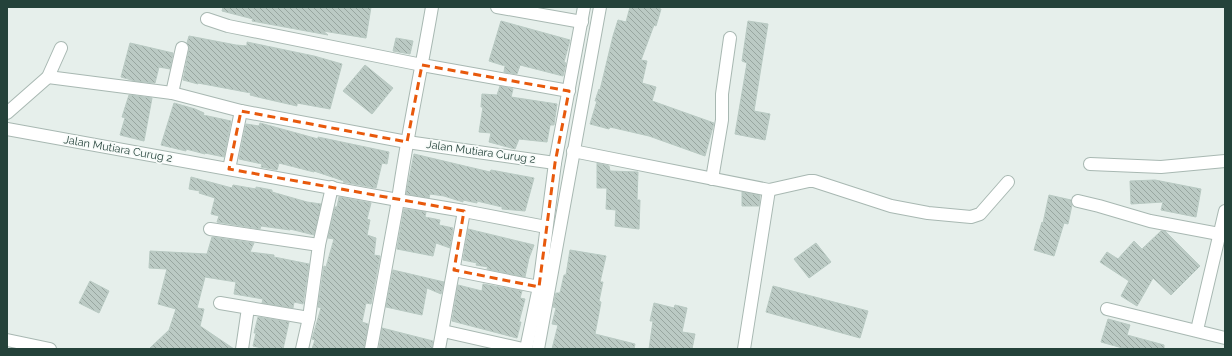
<svg xmlns="http://www.w3.org/2000/svg" width="1232" height="356" viewBox="0 0 1232 356" font-family="Raleway,sans-serif">
  <style>
    .building { fill: url(#building-back-hatch); stroke: #b8c9c2 }
    .lines { fill: none; stroke-linecap: round; stroke-linejoin: round }
    .minor-casing { stroke: #a8b8b2; stroke-width: 14 }
    .minor { stroke: #fff; stroke-width: 12 }
    .marked { fill: none; stroke: #e8590c; stroke-width: 3; stroke-dasharray: 8 5; stroke-linejoin: round }
    .labels { text-anchor: middle; dominant-baseline: central; stroke-width: 3.5; stroke-linejoin: round; paint-order: stroke }
    .street-label { font-size: 11px; fill: #24423a; stroke: #f7fbf9 }
  </style>
  <defs>
    <pattern id="building-back-hatch" width="6" height="6" patternUnits="userSpaceOnUse"><rect width="6" height="6" fill="#bbcac4"/><path d="M-1 5l2 2M0 0l6 6M5-1l2 2" fill="none" stroke="#98a6a0"/></pattern>
  </defs>
  <rect width="100%" height="100%" fill="#e6efeb"/>
  <g class="building">
    <polygon points="223,7 371,7 366,38 323,31 328,35 252,21 253,19 222,11"/>
    <polygon points="630,7 654,7 661,9 656,26 654,25 641,60 647,61 642,83 656,87 652,101 714,123 705,156 649,136 610,127 609,129 590,124 597,101 595,101 599,89 600,90 613,36 618,20 626,22"/>
    <polygon points="501,21 570,40 564,62 566,63 563,76 520,65 517,74 504,72 505,66 489,61"/>
    <polygon points="748,21 768,24 754,111 770,114 765,140 735,134 747,63 742,61"/>
    <polygon points="189,36 236,45 247,46 247,42 314,56 342,64 330,109 297,103 297,106 262,98 250,95 251,93 198,83 198,84 183,80 189,50 187,43"/>
    <polygon points="396,38 413,41 410,54 393,51"/>
    <polygon points="130,43 173,53 170,69 159,67 155,83 135,81 121,77"/>
    <polygon points="365,65 393,88 372,114 343,91"/>
    <polygon points="500,86 513,89 511,97 557,104 554,125 550,125 547,142 519,139 515,149 489,142 491,133 479,132 483,107 481,107 482,94 497,95"/>
    <polygon points="129,95 152,98 144,141 120,135 125,118 122,117"/>
    <polygon points="174,103 195,109 204,113 203,115 231,121 224,157 205,153 205,154 186,149 186,151 161,145"/>
    <polygon points="260,123 318,139 318,137 389,152 387,164 382,163 376,188 343,182 344,181 314,171 314,172 279,163 277,170 261,167 262,164 239,159 246,124 259,126"/>
    <polygon points="414,154 490,172 491,170 534,178 525,211 502,209 502,207 477,201 477,203 463,200 463,202 444,196 430,194 429,198 406,194"/>
    <polygon points="597,163 609,166 610,171 638,172 637,200 640,200 639,229 615,226 616,210 606,209 607,188 597,188"/>
    <polygon points="191,177 232,188 233,185 256,189 256,187 272,190 272,192 307,202 321,204 314,235 290,229 290,230 261,226 260,229 217,222 219,216 211,214 215,198 199,193 200,191 189,189"/>
    <polygon points="1155,180 1201,189 1196,217 1161,210 1163,202 1131,204 1130,181"/>
    <polygon points="742,192 760,196 759,206 742,206"/>
    <polygon points="1049,195 1071,200 1072,205 1068,224 1064,223 1054,256 1034,250 1042,222 1043,223"/>
    <polygon points="339,197 371,203 367,219 370,220 367,235 376,238 374,255 380,256 371,304 366,303 362,322 368,324 364,349 312,349 315,340 312,339 321,308 318,307 324,266 326,267 334,239 328,238 335,207 337,207"/>
    <polygon points="404,209 426,212 425,217 440,220 439,225 453,228 450,248 436,243 433,256 397,249"/>
    <polygon points="468,229 534,245 529,258 525,277 487,269 488,267 476,265 477,263 463,260"/>
    <polygon points="1161,231 1165,231 1200,266 1171,295 1153,278 1137,306 1121,296 1129,281 1100,262 1107,252 1118,259 1134,241 1142,249"/>
    <polygon points="212,237 254,243 250,252 274,255 274,257 309,264 303,304 294,302 293,308 262,303 263,299 234,294 236,282 205,277 197,308 204,309 200,326 234,349 149,349 169,330 176,309 158,304 167,269 149,268 150,251 207,254"/>
    <polygon points="816,243 831,262 809,278 794,259"/>
    <polygon points="570,250 606,256 600,282 603,282 599,301 601,302 595,334 635,344 634,349 552,349 558,325 552,324 556,308 553,307 556,293 560,293 564,275 566,275"/>
    <polygon points="393,270 444,282 441,294 427,288 422,315 386,307"/>
    <polygon points="90,281 109,291 99,313 79,303"/>
    <polygon points="483,284 522,291 520,298 525,299 519,322 521,322 517,338 452,321 458,285 482,291"/>
    <polygon points="773,286 868,311 860,338 766,312"/>
    <polygon points="654,303 674,308 675,305 687,308 682,332 695,334 692,349 649,349 653,321 650,321"/>
    <polygon points="258,317 289,322 283,349 265,349 253,346 256,333 254,333"/>
    <polygon points="1108,319 1130,325 1127,335 1164,345 1164,349 1126,349 1101,342"/>
    <polygon points="382,328 433,341 432,349 379,349"/>
  </g>
  <g class="lines">
    <g class="minor-casing">
      <g id="minor">
        <polyline points="497,7 582,22"/>
        <polyline points="207,19 228,26 422,65 569,91"/>
        <polyline points="48,77 172,93 241,111 407,142 555,163"/>
        <polyline points="172,93 182,48"/>
        <polyline points="7,113 48,77 61,48"/>
        <path d="M7 129 398 200C407 135 421 72 432 7"/>
        <polyline points="573,151 769,190 809,181 814,181 891,206 928,213 971,217 980,214 1008,182"/>
        <polyline points="1090,164 1161,167 1225,161"/>
        <polyline points="229,169 241,111"/>
        <polyline points="712,179 722,120 722,94 730,38"/>
        <polyline points="1078,201 1099,206 1150,221 1219,234"/>
        <polyline points="210,229 319,245"/>
        <polyline points="454,270 539,287"/>
        <polyline points="220,303 309,318"/>
        <polyline points="1107,309 1225,338"/>
        <polyline points="1197,330 1225,211"/>
        <polyline points="443,331 523,349"/>
        <polyline points="7,340 50,349"/>
        <polyline points="242,349 248,308"/>
        <polyline points="302,349 309,318 319,245 332,187"/>
        <polyline points="371,349 398,200 464,211 546,227"/>
        <polyline points="439,349 464,211"/>
        <polyline points="526,349 539,287 555,163 584,7"/>
        <polyline points="538,349 600,7"/>
        <polyline points="744,349 769,190"/>
      </g>
    </g>
    <use href="#minor" class="minor"/>
  </g>
  <path class="marked" d="M422 65 569 91 555 163 539 287 454 270 464 211 229 169 241 111 407 142Z"/>
  <g class="labels">
    <g class="street-label">
      <text transform="translate(118 149) rotate(10)">Jalan Mutiara Curug 2</text>
      <text transform="translate(481 152) rotate(8)">Jalan Mutiara Curug 2</text>
    </g>
  </g>
  <rect width="1232" height="356" fill="none" stroke="#24423a" stroke-width="16"/>
</svg>
